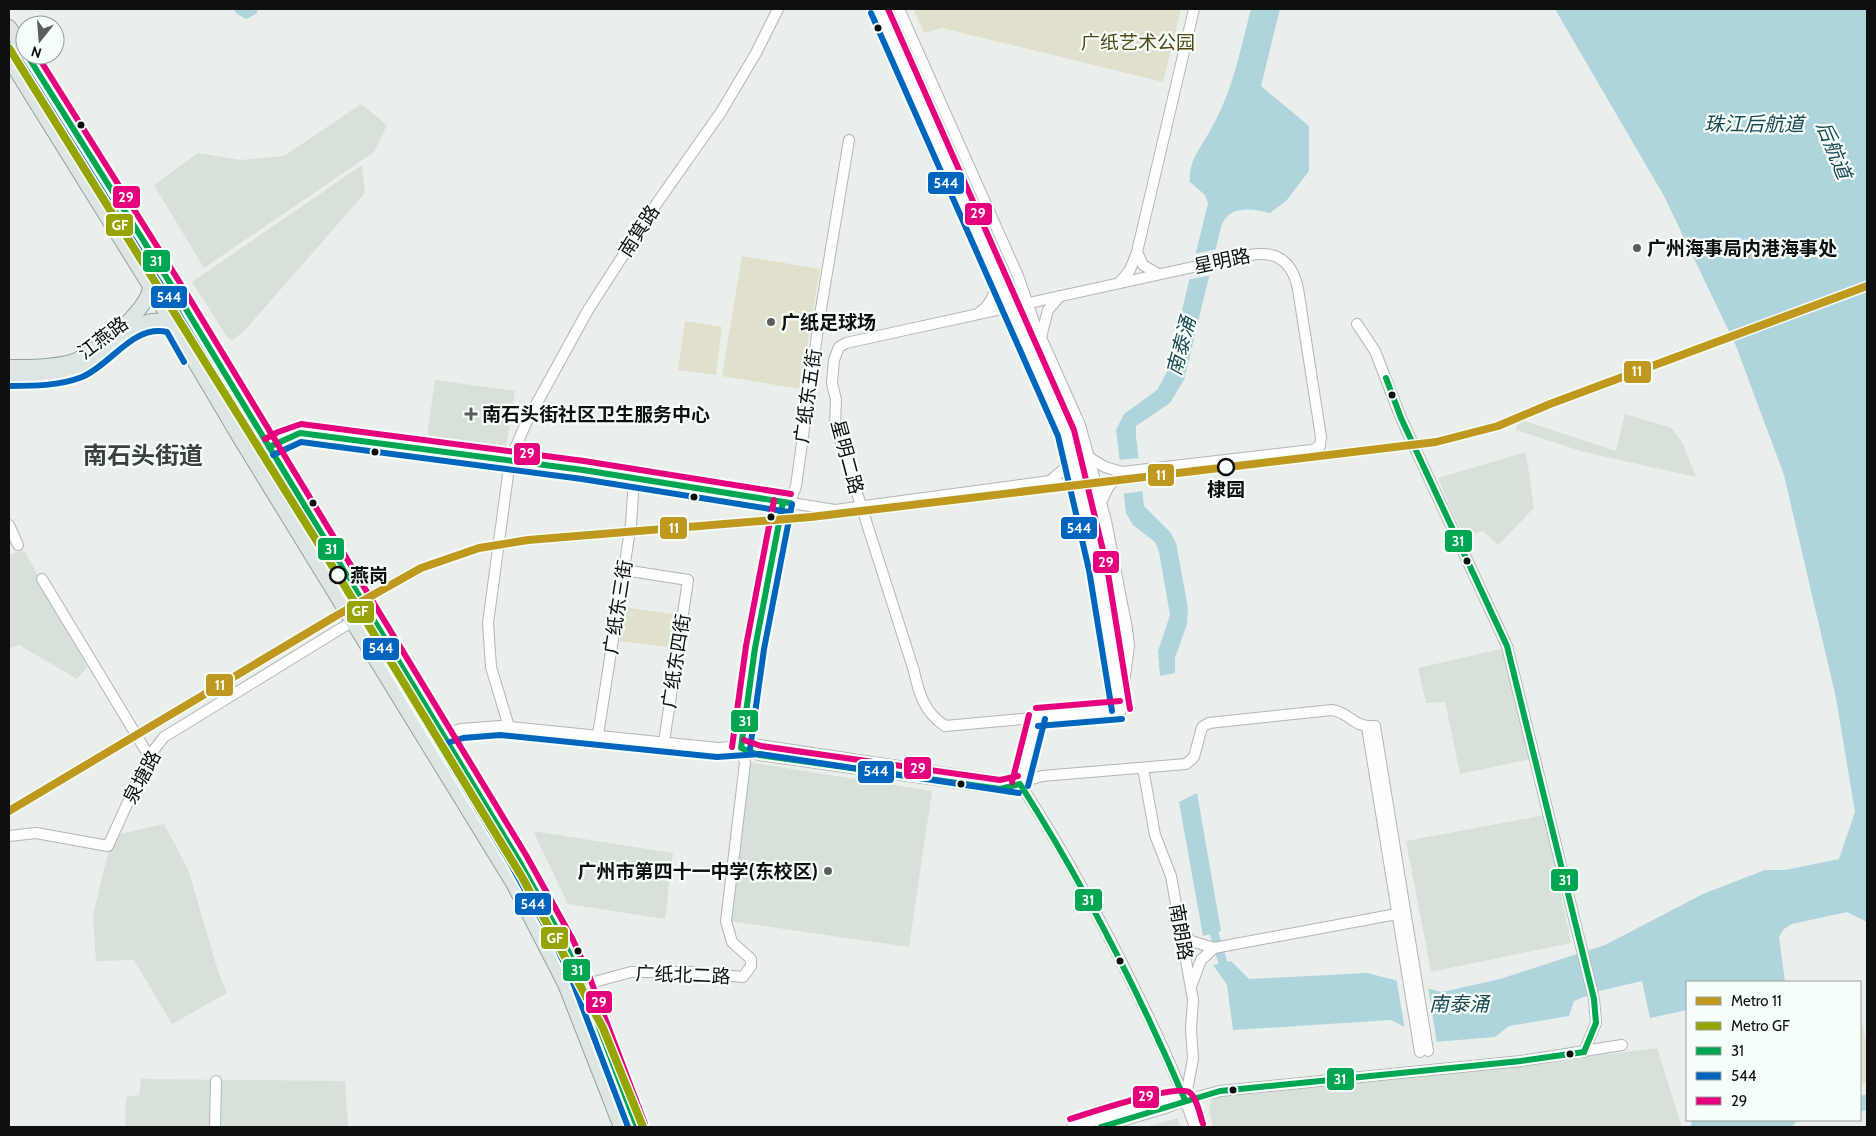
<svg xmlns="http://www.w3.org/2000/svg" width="1876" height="1136" viewBox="0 0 1876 1136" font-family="Cabin,'Noto Sans SC',sans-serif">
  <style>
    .built { fill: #d7e1da }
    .green { fill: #e1e0cd }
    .water { fill: #aed4dc }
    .pier { fill: #eaefec }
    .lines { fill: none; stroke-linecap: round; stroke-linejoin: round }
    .canal { stroke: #aed4dc; stroke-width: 9 }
    .river { stroke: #aed4dc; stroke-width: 15 }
    .minor-casing { stroke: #b2b6b4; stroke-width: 12 }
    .major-casing { stroke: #91a29f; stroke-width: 16 }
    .minor { stroke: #fcfdfc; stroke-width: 10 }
    .major { stroke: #dde6e5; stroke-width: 14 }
    .bus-1-casing { stroke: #f6fef9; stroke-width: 10 }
    .bus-2-casing { stroke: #f6fef9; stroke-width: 10 }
    .bus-3-casing { stroke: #f6fef9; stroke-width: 10 }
    .bus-1 { stroke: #00a651; stroke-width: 6 }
    .bus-2 { stroke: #0065bd; stroke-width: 6 }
    .bus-3 { stroke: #e5007d; stroke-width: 6 }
    .metro-1-casing { stroke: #f6fef9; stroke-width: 11 }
    .metro-2-casing { stroke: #f6fef9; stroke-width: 11 }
    .metro-1 { stroke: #bf981f; stroke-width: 8 }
    .metro-2 { stroke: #96a404; stroke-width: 8 }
    .bus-dot { fill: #0d100e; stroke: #f6fef9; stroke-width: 2 }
    .poi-dot { fill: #5a5e5c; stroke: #f6fef9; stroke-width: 2 }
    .stop-dot { fill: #f6fef9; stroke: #0d100e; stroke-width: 2.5 }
    .labels { text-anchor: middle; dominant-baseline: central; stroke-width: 4.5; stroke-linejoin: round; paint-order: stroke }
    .park-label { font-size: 19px; fill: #4f4714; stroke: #f6fef9 }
    .street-label { font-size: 19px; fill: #0d100e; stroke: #f6fef9 }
    .poi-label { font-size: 19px; font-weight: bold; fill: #0d100e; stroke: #f6fef9; text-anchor: start }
    .stop-label { font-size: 19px; font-weight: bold; fill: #0d100e; stroke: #f6fef9 }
    .water-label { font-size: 20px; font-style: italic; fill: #1b4954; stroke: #f6fef9 }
    .district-label { font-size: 24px; font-weight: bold; fill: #3a403c; stroke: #f6fef9 }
    .line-badge { stroke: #f6fef9; stroke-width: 2 }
    .badge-label { font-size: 14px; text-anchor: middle; font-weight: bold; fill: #fff }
  </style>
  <rect width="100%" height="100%" fill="#eaefec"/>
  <g class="built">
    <polygon points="361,104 387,125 374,152 204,268 154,185 198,153 241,160 284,156"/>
    <polygon points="362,165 365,193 246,329 232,341 227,337 192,282"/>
    <polygon points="435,380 515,391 506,448 427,436"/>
    <polygon points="1625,414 1672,428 1683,444 1696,477 1584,452 1516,430 1519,419 1616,451"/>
    <polygon points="1526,452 1534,508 1498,545 1483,531 1463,536 1438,478"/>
    <polygon points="24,550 87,667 77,679 19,645 9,648 9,555"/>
    <polygon points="1505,648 1531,759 1460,774 1445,702 1426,703 1418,668"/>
    <polygon points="748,762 932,791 909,947 729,921 743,822"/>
    <polygon points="1545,815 1571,943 1431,972 1406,841"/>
    <polygon points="164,824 188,869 218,971 227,993 172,1024 134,960 96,961 93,916 107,857 115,835"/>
    <polygon points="533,831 673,853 665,919 568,904"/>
    <polygon points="1657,1048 1682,1127 1213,1127 1209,1110 1211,1100 1218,1095 1427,1076"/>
    <polygon points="141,1079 345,1081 348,1127 125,1127 126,1097 139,1095"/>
    <polygon points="1178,1118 1180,1127 1146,1127"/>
  </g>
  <g class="green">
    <polygon points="913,9 1181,9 1163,82 942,28 924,33"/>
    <polygon points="742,256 820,269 800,389 722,376"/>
    <polygon points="685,321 722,327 716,375 678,370"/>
    <polygon points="624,607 678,615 673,648 620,641"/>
    <polygon points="1860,1011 1867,1050 1867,1082 1860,1084"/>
  </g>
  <g class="water">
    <polygon points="233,9 258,9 256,14 246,19 237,14"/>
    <path d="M1251 9H1280L1261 86 1309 126V171L1286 201 1270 213C1251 208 1228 205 1221 227L1184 380 1170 403 1136 426V436L1144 506 1170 532 1176 543 1188 608 1187 624 1175 658V673L1160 676 1158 651 1170 615 1159 552 1155 542 1133 525 1126 513 1116 430 1124 414 1157 390 1167 372 1208 203 1205 195 1190 182C1188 164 1198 151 1207 136 1232 95 1239 55 1251 9Z"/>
    <polygon points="1555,9 1867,9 1867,922 1847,912 1792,924 1784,929 1779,937 1785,982 1687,982 1687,1010 1650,1018 1642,981 1599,991 1574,1001 1569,1016 1509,1026 1495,1037 1434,1042 1391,1020 1233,1030 1227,985 1213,965 1231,961 1249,979 1367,973 1442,992 1500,979 1605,945 1703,894 1765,870 1785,870 1839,859 1855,812 1836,698 1784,475 1736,346 1664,196"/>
    <polygon points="1197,793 1221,931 1203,936 1179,802"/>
  </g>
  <g class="pier">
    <polygon points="1218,249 1212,275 1187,280 1193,254"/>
    <polygon points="1140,458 1144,491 1121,494 1117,460"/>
    <polygon points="1396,977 1428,986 1437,1044 1433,1044 1405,1030"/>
  </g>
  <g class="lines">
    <polyline class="canal" points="1211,923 1226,973"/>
    <g class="river">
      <polyline points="1860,1104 1867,1102"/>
      <polyline points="1698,1127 1699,1124 1788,1120"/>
    </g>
    <g class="minor-casing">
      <g id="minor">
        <polyline points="879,9 1066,433 1098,568 1121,710"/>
        <polyline points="899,9 1018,276 1034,322 1080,425 1106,521 1127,629 1129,646 1122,699"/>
        <polyline points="1137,252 1143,265 1158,274"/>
        <polyline points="1120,282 1130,270 1137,252 1194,9"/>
        <path d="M980 312C992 304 997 289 996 276"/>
        <polyline points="1357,324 1375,351 1401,418 1507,646 1594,999 1596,1023 1584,1052"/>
        <polyline points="1041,337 1048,310 1060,296"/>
        <path d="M269 447C296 430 311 434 340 438L583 470 835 510 1050 481 1069 486 1084 500"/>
        <path d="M1090 458 1105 467 1122 472 1312 450 1320 446 1321 437 1298 289C1289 245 1259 252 1225 260L846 343 839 347 834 360 832 383 836 400 835 424 914 671C919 694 924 712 945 726L1121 710"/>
        <polyline points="1050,481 1065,468 1071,450"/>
        <polyline points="1101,502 1109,486 1122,472"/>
        <polyline points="790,503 796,486 819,321 849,140"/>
        <polyline points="9,525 18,545"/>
        <polyline points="624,570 688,580 664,742"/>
        <polyline points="42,579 149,756"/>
        <polyline points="509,727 491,667 488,623 510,460 527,421 588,310 657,203 721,112 756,53 778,9"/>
        <polyline points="1367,727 1420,1052"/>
        <polyline points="598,735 631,524 634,479"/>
        <polyline points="429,744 451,732 461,729 500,726 718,748 760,745 1019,784"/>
        <path d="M741 748 759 755 1000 789 1042 776 1186 764 1194 757 1202 727 1209 723 1332 710C1351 713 1353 728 1375 726L1428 1051"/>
        <polyline points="1143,768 1155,835 1171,876 1193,1000 1191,1029 1193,1059 1185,1100"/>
        <path d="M1020 784C1058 841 1091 902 1122 963 1149 1017 1175 1070 1195 1127"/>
        <polyline points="1020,784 1037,717"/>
        <polyline points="9,836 36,833 108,846 149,756 164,737 353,621"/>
        <polyline points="1182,929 1191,941 1214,948 1402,913"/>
        <polyline points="1192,984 1201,960 1214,948"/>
        <polyline points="583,985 631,972 692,972 743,977 751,966 751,959 732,942 726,921 745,763 741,748 755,648 783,502"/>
        <polyline points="215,1127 216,1081"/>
        <polyline points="1072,1127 1164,1101 1179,1100"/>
        <polyline points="1101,1127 1166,1108 1185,1100 1220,1091 1521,1061 1622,1045"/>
      </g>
    </g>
    <g class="major-casing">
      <g id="major">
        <polyline points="9,27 25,51"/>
        <polyline points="27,55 175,291 518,859 565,944 580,977 637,1127"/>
        <polyline points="9,59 150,286 241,440 513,883 565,984 621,1127"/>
        <path d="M9 367C30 367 51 367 71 362 92 356 151 309 150 286"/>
        <path d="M9 377C34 377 61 378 85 366 118 350 134 309 173 324"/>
      </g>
    </g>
    <use href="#minor" class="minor"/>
    <use href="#major" class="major"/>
    <g class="bus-1-casing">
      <g id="bus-1">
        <polyline points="27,55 175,291 518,859 565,944 580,977 637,1127"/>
        <polyline points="1386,378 1401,418 1507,646 1594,999 1596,1023 1584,1052"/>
        <polyline points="269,447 300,433 583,470 790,503"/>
        <path d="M783 502 755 648 741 748 759 755 1000 789 1020 784C1084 885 1138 990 1185 1100"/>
        <polyline points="1101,1127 1220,1091 1521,1061 1584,1052"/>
      </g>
    </g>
    <g class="bus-2-casing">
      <g id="bus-2">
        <polyline points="871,13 1058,436 1089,570 1112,711"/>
        <polyline points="20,60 168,296 510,863 557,948 572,980 628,1127"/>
        <path d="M9 386C33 386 59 386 82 377 111 365 133 324 167 332L184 362"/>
        <polyline points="273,455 301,442 582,479 789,512"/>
        <polyline points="1038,726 1122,719"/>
        <polyline points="447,743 463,738 500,735 717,757 760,754 1019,793"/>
        <polyline points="750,749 764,649 792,504"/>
        <polyline points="1028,786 1045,719"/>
      </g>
    </g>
    <g class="bus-3-casing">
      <g id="bus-3">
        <polyline points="888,9 1074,430 1107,567 1130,709"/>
        <polyline points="37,55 182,286 526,855 573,940 588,973 645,1124"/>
        <polyline points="265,439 278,432 301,424 584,461 791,494"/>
        <polyline points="1036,708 1120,701"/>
        <polyline points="744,740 761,746 1000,780 1018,776"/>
        <polyline points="732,747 746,646 774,500"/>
        <polyline points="1012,782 1029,715"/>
        <path d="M1070 1119C1089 1113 1175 1084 1189 1092 1197 1097 1200 1116 1203 1124"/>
      </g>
    </g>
    <use href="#bus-1" class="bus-1"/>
    <use href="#bus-2" class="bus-2"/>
    <use href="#bus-3" class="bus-3"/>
    <g class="metro-1-casing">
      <polyline id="metro-1" points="9,811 334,617 421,568 479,548 528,540 811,517 1436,442 1498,426 1550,404 1867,286"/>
    </g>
    <g class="metro-2-casing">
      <polyline id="metro-2" points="9,48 341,580 522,877 603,1028 643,1127"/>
    </g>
    <use href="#metro-1" class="metro-1"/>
    <use href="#metro-2" class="metro-2"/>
  </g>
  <g class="bus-dot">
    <circle cx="878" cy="28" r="4.5"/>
    <circle cx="81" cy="125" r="4.5"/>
    <circle cx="1392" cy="395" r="4.5"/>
    <circle cx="375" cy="452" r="4.5"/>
    <circle cx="694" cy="497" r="4.5"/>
    <circle cx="313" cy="503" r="4.5"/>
    <circle cx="771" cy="517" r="4.5"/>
    <circle cx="1467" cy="561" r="4.5"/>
    <circle cx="961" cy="784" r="4.5"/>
    <circle cx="578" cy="951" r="4.5"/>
    <circle cx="1120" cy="961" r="4.5"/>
    <circle cx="1570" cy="1054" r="4.5"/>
    <circle cx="1233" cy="1090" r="4.5"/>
  </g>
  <g class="poi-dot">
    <circle cx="1637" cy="248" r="5"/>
    <circle cx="771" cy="322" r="5"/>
    <path d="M468.5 406.5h5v5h5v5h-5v5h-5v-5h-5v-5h5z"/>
    <circle cx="828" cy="871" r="5"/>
  </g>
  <g class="stop-dot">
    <circle cx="1226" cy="467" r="8"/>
    <circle cx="338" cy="575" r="8"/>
  </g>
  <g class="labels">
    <g class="park-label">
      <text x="1138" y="42">广纸艺术公园</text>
    </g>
    <g class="street-label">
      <text transform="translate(639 231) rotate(-57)">南箕路</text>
      <text transform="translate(1222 261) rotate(-12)">星明路</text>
      <text transform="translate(103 338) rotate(-37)">江燕路</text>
      <text transform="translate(808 396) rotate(-82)">广纸东五街</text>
      <text transform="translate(847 457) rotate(75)">星明二路</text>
      <text transform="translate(618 607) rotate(-81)">广纸东三街</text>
      <text transform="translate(676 661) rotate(-81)">广纸东四街</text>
      <text transform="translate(142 777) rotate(-62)">泉塘路</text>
      <text transform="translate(1181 932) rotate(80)">南朗路</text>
      <text transform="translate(683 975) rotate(2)">广纸北二路</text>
    </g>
    <g class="poi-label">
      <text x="1647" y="248">广州海事局内港海事处</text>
      <text x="781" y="322">广纸足球场</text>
      <text x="482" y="414">南石头街社区卫生服务中心</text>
      <text x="818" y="871" text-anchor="end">广州市第四十一中学(东校区)</text>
    </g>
    <g class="stop-label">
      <text x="1226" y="489">棣园</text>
      <text x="350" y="575" text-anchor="start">燕岗</text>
    </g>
    <g class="water-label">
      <text x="1754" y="124">珠江后航道</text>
      <text transform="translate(1834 150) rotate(68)">后航道</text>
      <text transform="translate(1181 346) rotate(-75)">南泰涌</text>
      <text x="1459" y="1004">南泰涌</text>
    </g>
    <g class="district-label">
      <text x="143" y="455">南石头街道</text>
    </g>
  </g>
  <g class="line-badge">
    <rect x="927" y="171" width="38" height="24" rx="5" fill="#0065bd"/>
    <rect x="112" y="185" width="29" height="24" rx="5" fill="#e5007d"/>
    <rect x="964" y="202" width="29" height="24" rx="5" fill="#e5007d"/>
    <rect x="105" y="213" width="29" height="24" rx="5" fill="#96a404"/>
    <rect x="142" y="249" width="29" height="24" rx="5" fill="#00a651"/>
    <rect x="150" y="285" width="38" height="24" rx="5" fill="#0065bd"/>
    <rect x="1623" y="360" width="29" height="24" rx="5" fill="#bf981f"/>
    <rect x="513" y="442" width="28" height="24" rx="5" fill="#e5007d"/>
    <rect x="1147" y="463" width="28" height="24" rx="5" fill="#bf981f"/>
    <rect x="659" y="516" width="29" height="24" rx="5" fill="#bf981f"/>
    <rect x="1060" y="516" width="38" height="24" rx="5" fill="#0065bd"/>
    <rect x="1444" y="529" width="29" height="24" rx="5" fill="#00a651"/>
    <rect x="317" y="537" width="28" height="24" rx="5" fill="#00a651"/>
    <rect x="1092" y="550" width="28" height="24" rx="5" fill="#e5007d"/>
    <rect x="346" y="600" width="29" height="24" rx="5" fill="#96a404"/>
    <rect x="362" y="637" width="38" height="24" rx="5" fill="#0065bd"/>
    <rect x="205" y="673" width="29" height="24" rx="5" fill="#bf981f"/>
    <rect x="730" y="709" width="29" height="24" rx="5" fill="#00a651"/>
    <rect x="903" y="756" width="29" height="24" rx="5" fill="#e5007d"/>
    <rect x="857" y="760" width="38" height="24" rx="5" fill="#0065bd"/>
    <rect x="1550" y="868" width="29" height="24" rx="5" fill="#00a651"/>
    <rect x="1074" y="888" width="29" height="24" rx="5" fill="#00a651"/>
    <rect x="514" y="892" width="38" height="24" rx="5" fill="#0065bd"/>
    <rect x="540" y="926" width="29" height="24" rx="5" fill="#96a404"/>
    <rect x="562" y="958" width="29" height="24" rx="5" fill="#00a651"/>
    <rect x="585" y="990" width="28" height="24" rx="5" fill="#e5007d"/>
    <rect x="1326" y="1067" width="29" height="24" rx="5" fill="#00a651"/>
    <rect x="1132" y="1085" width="28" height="24" rx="5" fill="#e5007d"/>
  </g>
  <g class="badge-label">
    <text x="946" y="188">544</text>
    <text x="126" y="202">29</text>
    <text x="978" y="218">29</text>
    <text x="120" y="230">GF</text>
    <text x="156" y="266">31</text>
    <text x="169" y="302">544</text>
    <text x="1637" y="376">11</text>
    <text x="527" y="458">29</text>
    <text x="1161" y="480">11</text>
    <text x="674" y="533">11</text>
    <text x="1079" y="533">544</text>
    <text x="1458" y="546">31</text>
    <text x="331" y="554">31</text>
    <text x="1106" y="567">29</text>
    <text x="360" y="616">GF</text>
    <text x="381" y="653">544</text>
    <text x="220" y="690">11</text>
    <text x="745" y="726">31</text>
    <text x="918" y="773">29</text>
    <text x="876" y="776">544</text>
    <text x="1565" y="885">31</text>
    <text x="1088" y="905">31</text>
    <text x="533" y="909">544</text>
    <text x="555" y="943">GF</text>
    <text x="577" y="975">31</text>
    <text x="599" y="1007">29</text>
    <text x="1340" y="1084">31</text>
    <text x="1146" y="1101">29</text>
  </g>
  <rect width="1876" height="1136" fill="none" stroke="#0d100e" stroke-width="20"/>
  <rect x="1686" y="981" width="175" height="140" fill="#f6fef9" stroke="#999f9b"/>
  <rect x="1696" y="997" width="25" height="8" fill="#bf981f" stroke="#999f9b"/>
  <text x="1731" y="1006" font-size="15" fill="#0d100e">Metro 11</text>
  <rect x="1696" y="1022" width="25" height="8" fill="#96a404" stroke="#999f9b"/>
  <text x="1731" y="1031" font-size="15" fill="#0d100e">Metro GF</text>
  <rect x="1696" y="1047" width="25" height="8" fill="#00a651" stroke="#999f9b"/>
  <text x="1731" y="1056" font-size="15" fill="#0d100e">31</text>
  <rect x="1696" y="1072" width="25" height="8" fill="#0065bd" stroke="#999f9b"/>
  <text x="1731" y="1081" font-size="15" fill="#0d100e">544</text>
  <rect x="1696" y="1097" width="25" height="8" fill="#e5007d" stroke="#999f9b"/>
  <text x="1731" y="1106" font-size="15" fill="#0d100e">29</text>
  <g transform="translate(40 40) rotate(197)"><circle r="24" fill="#f6fef9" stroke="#999f9b"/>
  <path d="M0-4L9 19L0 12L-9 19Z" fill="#5a5e5c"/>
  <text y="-8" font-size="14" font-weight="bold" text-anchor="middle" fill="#0d100e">N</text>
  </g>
</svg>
